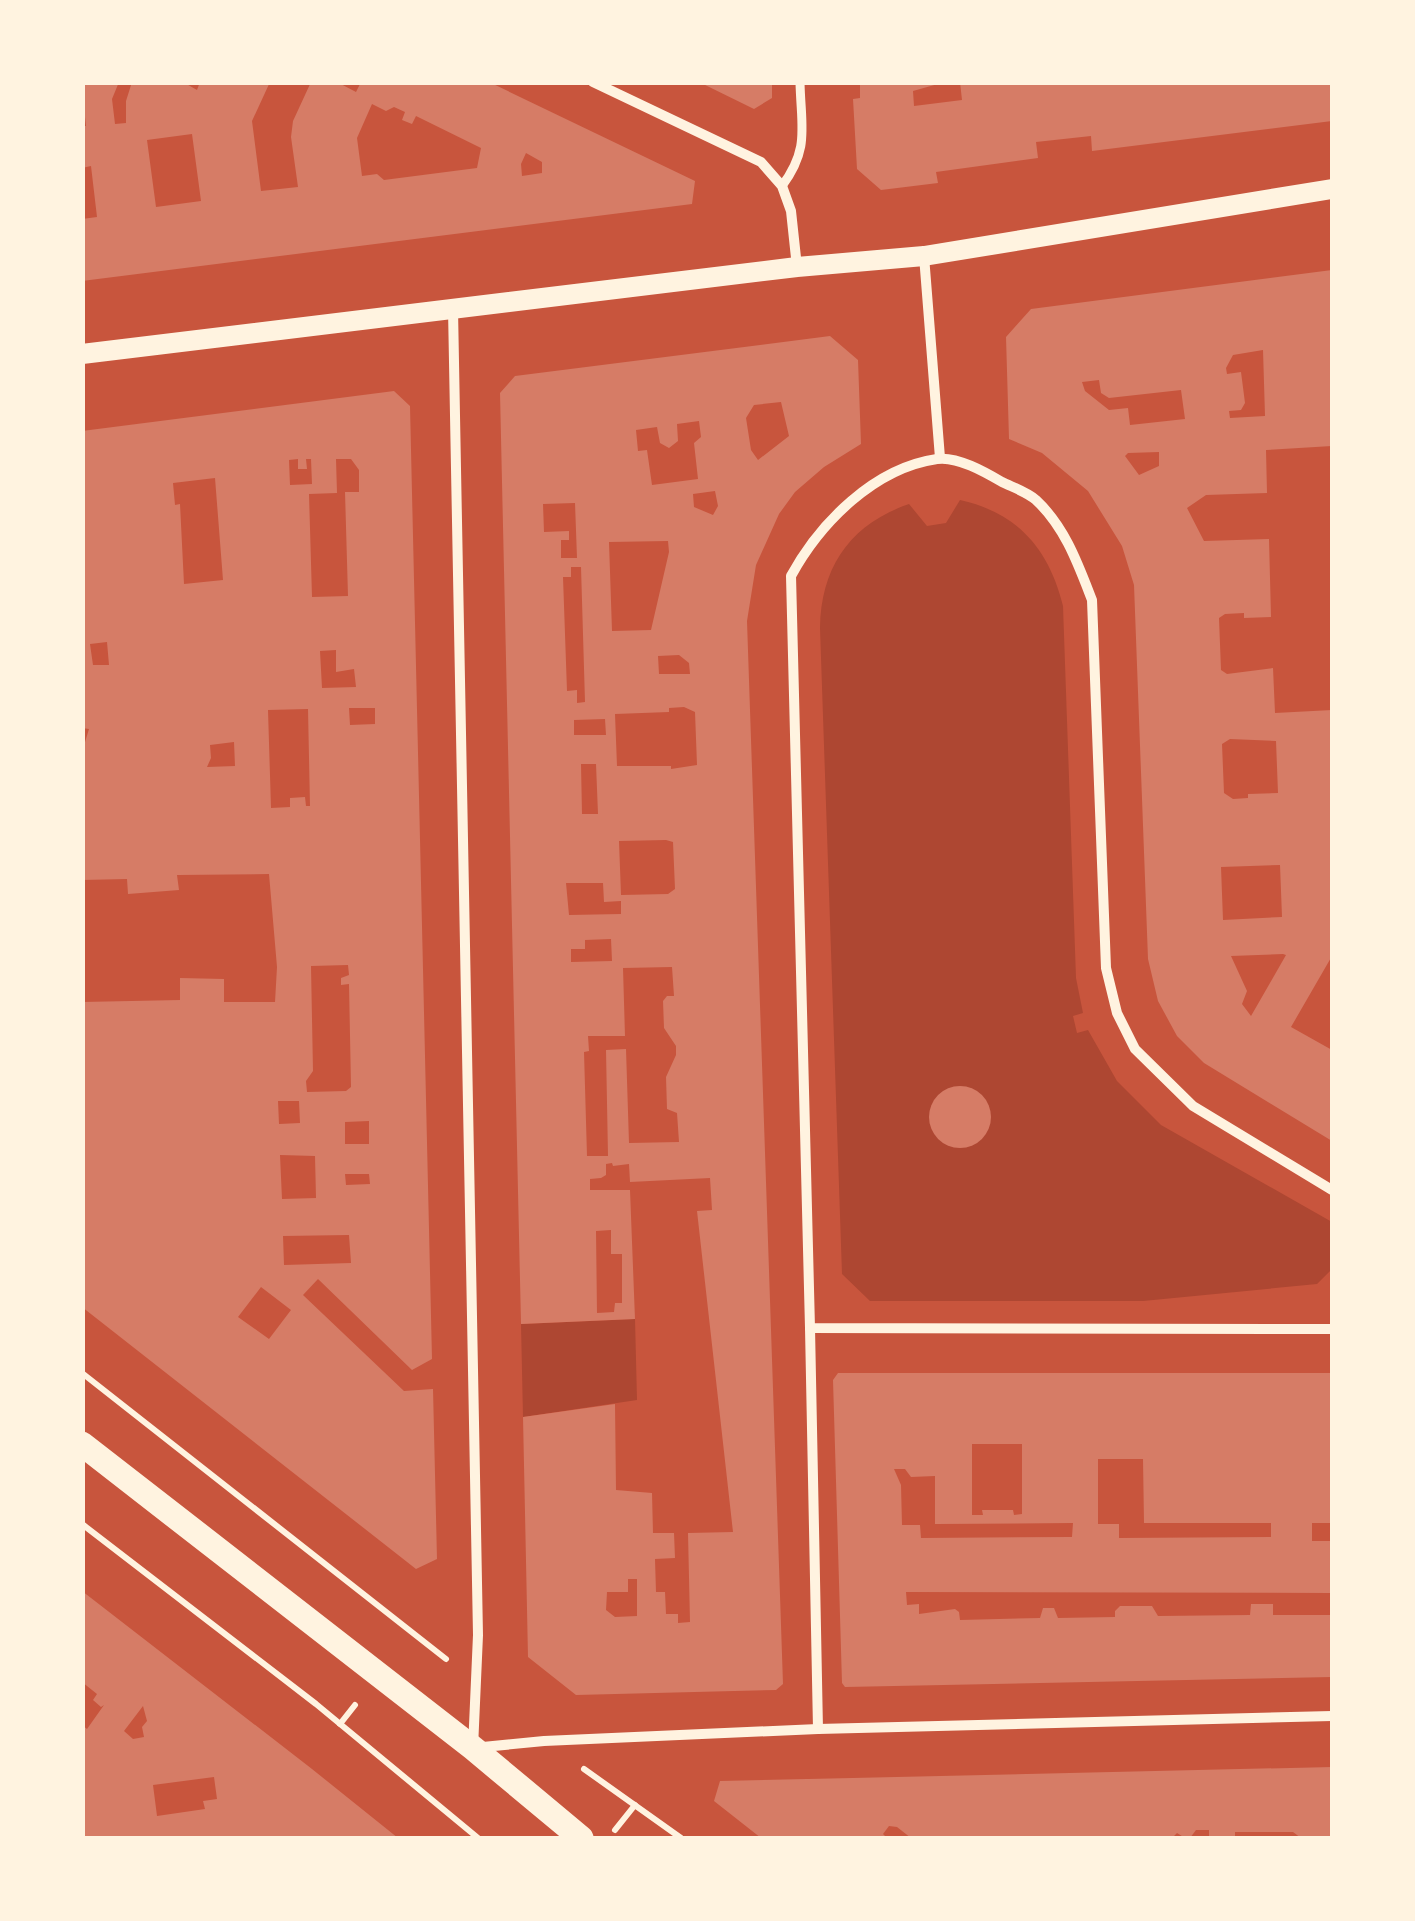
<svg xmlns="http://www.w3.org/2000/svg" width="1415" height="1921" viewBox="0 0 1415 1921" font-family="'Noto Serif',serif">
  <style>
    .green { fill: #ae4732 }
    .building { fill: #d67c66; fill-rule: evenodd }
    .lines { fill: none; stroke-linecap: round; stroke-linejoin: round }
    .path { stroke: #fff3e0; stroke-width: 6 }
    .pedestrian { stroke: #fff3e0; stroke-width: 9 }
    .minor { stroke: #fff3e0; stroke-width: 10 }
    .secondary { stroke: #fff3e0; stroke-width: 20 }
    .primary { stroke: #fff3e0; stroke-width: 25 }
  </style>
  <rect width="100%" height="100%" fill="#c8553d"/>
  <g class="green">
    <path d="M960 500C1018 513 1049 549 1063 606L1076 978 1083 1013 1073 1016 1077 1033 1088 1030 1117 1081 1161 1125 1332 1222V1269L1317 1284 1143 1301H870L842 1274 820 628C821 566 851 524 909 504L927 526 946 523Z"/>
    <polygon points="635,1319 637,1400 523,1417 521,1324"/>
  </g>
  <g class="building">
    <path d="M86 82H119L112 99 115 124 126 123V101L132 82H183L197 90 200 82H270L252 121 261 191 298 187 291 137 293 121 311 82H337L356 92 361 82H489L695 181 692 204 82 281V219L97 217 91 166 82 168V126H86L82 90ZM372 104 386 111 394 107 405 112 402 120 412 124 416 116 481 148 477 168 384 180 377 174 362 176 357 138ZM192 134 201 201 156 207 147 140ZM526 153 542 162V173L522 176 521 164Z"/>
    <polygon points="699,82 772,82 772,98 754,109"/>
    <polygon points="860,82 945,82 913,91 914,106 962,100 960,82 1332,82 1332,121 1092,151 1091,136 1036,142 1038,158 936,172 938,183 881,190 857,169 853,99 860,98"/>
    <path d="M1332 270V446L1266 450 1267 493 1206 495 1187 508 1204 541 1269 539 1271 617 1244 618V613L1225 614 1219 618 1221 670 1227 674 1273 668 1275 713 1332 710V956L1291 1027 1332 1050V1141L1204 1063 1177 1036 1158 1001 1148 959 1134 585 1122 546 1088 491 1042 453 1009 439 1006 337 1031 309ZM1263 350 1265 416 1230 418 1229 411 1241 410 1245 403 1241 372 1227 374 1226 368 1233 355ZM1099 380 1101 393 1109 398 1181 390 1185 419 1130 425 1128 408 1109 410 1085 391 1082 382ZM1159 452V466L1139 475 1125 456 1128 453ZM1230 739 1276 741 1278 793 1248 794V798L1233 799 1224 793 1222 744ZM1280 865 1282 917 1223 920 1221 867ZM1283 954 1286 955 1251 1016 1242 1004 1247 991 1231 956Z"/>
    <path d="M830 336 858 360 861 444 824 467 795 492 779 514 756 565 747 621 783 1684 776 1690 576 1695 528 1657 523 1417 615 1404 616 1490 652 1493 653 1533H674L675 1558 655 1559 656 1592H665L666 1614H678V1623L690 1622 688 1533 733 1532 697 1211 712 1210 710 1178 630 1182 629 1164 613 1166 612 1163 606 1164V1175L601 1178 590 1179V1190H630L635 1319 521 1324 500 393 515 376ZM781 402 789 436 758 460 751 450 746 418 754 405ZM699 421 701 437 694 443 698 479 652 485 647 450 638 451 636 430 657 427 660 443 669 448 678 441 677 424ZM715 491 718 506 713 515 694 507 693 494ZM575 503 577 558H561V540H569V531L544 532 543 504ZM668 541 669 552 651 630 612 631 609 542ZM571 567H581L585 702 577 703V690L567 691 563 577H571ZM679 655 689 663 690 674H659L658 656ZM684 707 695 712 697 765 671 769V766H617L615 714 669 712V708ZM605 719 606 735H574V720ZM581 764H596L598 814H582ZM666 840 673 842 675 889 668 894 621 895 619 841ZM566 883H603L604 902 621 901V914L569 915ZM611 939 612 961 571 962V949H585V940ZM672 967 674 996H667L663 1001 664 1028 676 1046V1055L666 1077 667 1109 677 1113 679 1142 629 1143 626 1049 606 1050 608 1156H587L584 1052 589 1051 588 1036H625L623 968ZM611 1230V1254H622V1303H615L614 1312 597 1313 596 1231ZM628 1579H637V1616L615 1617 606 1610 607 1592H628Z"/>
    <path d="M394 391 410 406 432 1359 412 1370 318 1279 303 1295 404 1391 433 1389 437 1559 416 1569 82 1307V1002L180 1000V978L224 979V1002H275L277 967 269 874 177 875 179 890 128 894 127 879 82 880V752L89 729 82 728V431ZM298 459V469H307L306 459H311L312 484 290 485 289 460ZM336 459H351L359 470V492H345L348 596 312 597 309 494 337 493ZM215 478 223 580 184 584 180 504 175 505 173 483ZM107 642 109 665H93L90 644ZM336 650V672L354 669 356 687 322 688 320 651ZM349 708H375V724L350 725ZM308 709 310 806H306L305 797 290 798V807L271 808 268 710ZM234 742 235 766 207 767 211 758 210 745ZM348 965 349 975 341 978V985L349 984 351 1087 346 1091 307 1092 306 1081 313 1071 311 966ZM278 1101H299L300 1123 279 1124ZM369 1121V1144H345V1122ZM280 1155 315 1156 316 1198 282 1199ZM345 1174H369L370 1184 346 1185ZM349 1235 351 1263 284 1265 283 1236ZM261 1287 291 1310 269 1339 238 1317Z"/>
    <circle cx="960" cy="1117" r="31"/>
    <path d="M838 1373H1332V1523H1312V1541H1332V1593L906 1592 907 1605 919 1604V1614L955 1609 959 1612 960 1620 1040 1618 1043 1608H1054L1058 1618 1115 1617V1611L1120 1606H1152L1158 1616 1250 1615 1251 1604H1273V1615H1332V1677L845 1687 842 1683 833 1380ZM972 1444H1022V1514L1014 1515 1013 1510H982L983 1515H972ZM1098 1459H1143L1144 1523H1271V1537L1119 1538V1524H1098ZM894 1469H905L911 1477 935 1476V1524L1073 1523 1072 1537 921 1538 920 1525H902L901 1485Z"/>
    <path d="M82 1591 312 1769 398 1838H82V1725L87 1729 104 1705 101 1707 93 1700 97 1694 82 1682ZM143 1706 147 1721 142 1727 144 1737 133 1739 124 1731ZM214 1777 217 1799 203 1801 205 1809 157 1816 153 1785Z"/>
    <polygon points="1332,1767 1332,1838 1301,1838 1293,1832 1235,1832 1235,1838 1209,1838 1209,1830 1196,1830 1190,1838 1185,1838 1177,1833 1172,1838 911,1838 897,1827 889,1826 883,1834 887,1838 761,1838 714,1801 720,1781"/>
  </g>
  <g class="lines">
    <g class="path">
      <polyline points="82,1373 446,1659"/>
      <polyline points="82,1524 316,1704 478,1838"/>
      <polyline points="340,1724 355,1705"/>
      <polyline points="584,1769 681,1838"/>
      <polyline points="615,1830 635,1805"/>
    </g>
    <path class="pedestrian" d="M782 186C810 148 801 128 800 82"/>
    <g class="minor">
      <polyline points="593,82 761,162 782,186 791,211 797,267"/>
      <polyline points="924,256 940,458"/>
      <polyline points="453,309 478,1635 473,1748 544,1741 818,1729 1332,1716"/>
      <path d="M1332 1190 1193 1106 1135 1049 1117 1013 1106 968 1092 600C1078 564 1065 527 1036 500 1027 492 1012 487 1002 482 985 472 957 456 937 459 874 468 820 523 791 576L810 1328 1332 1329"/>
      <polyline points="810,1328 818,1729"/>
    </g>
    <polyline class="secondary" points="82,354 797,267 924,256 1332,189"/>
    <polyline class="primary" points="82,1444 473,1748 581,1838"/>
  </g>
  <rect width="1415" height="1921" fill="none" stroke="#fff3e0" stroke-width="170"/>
</svg>
